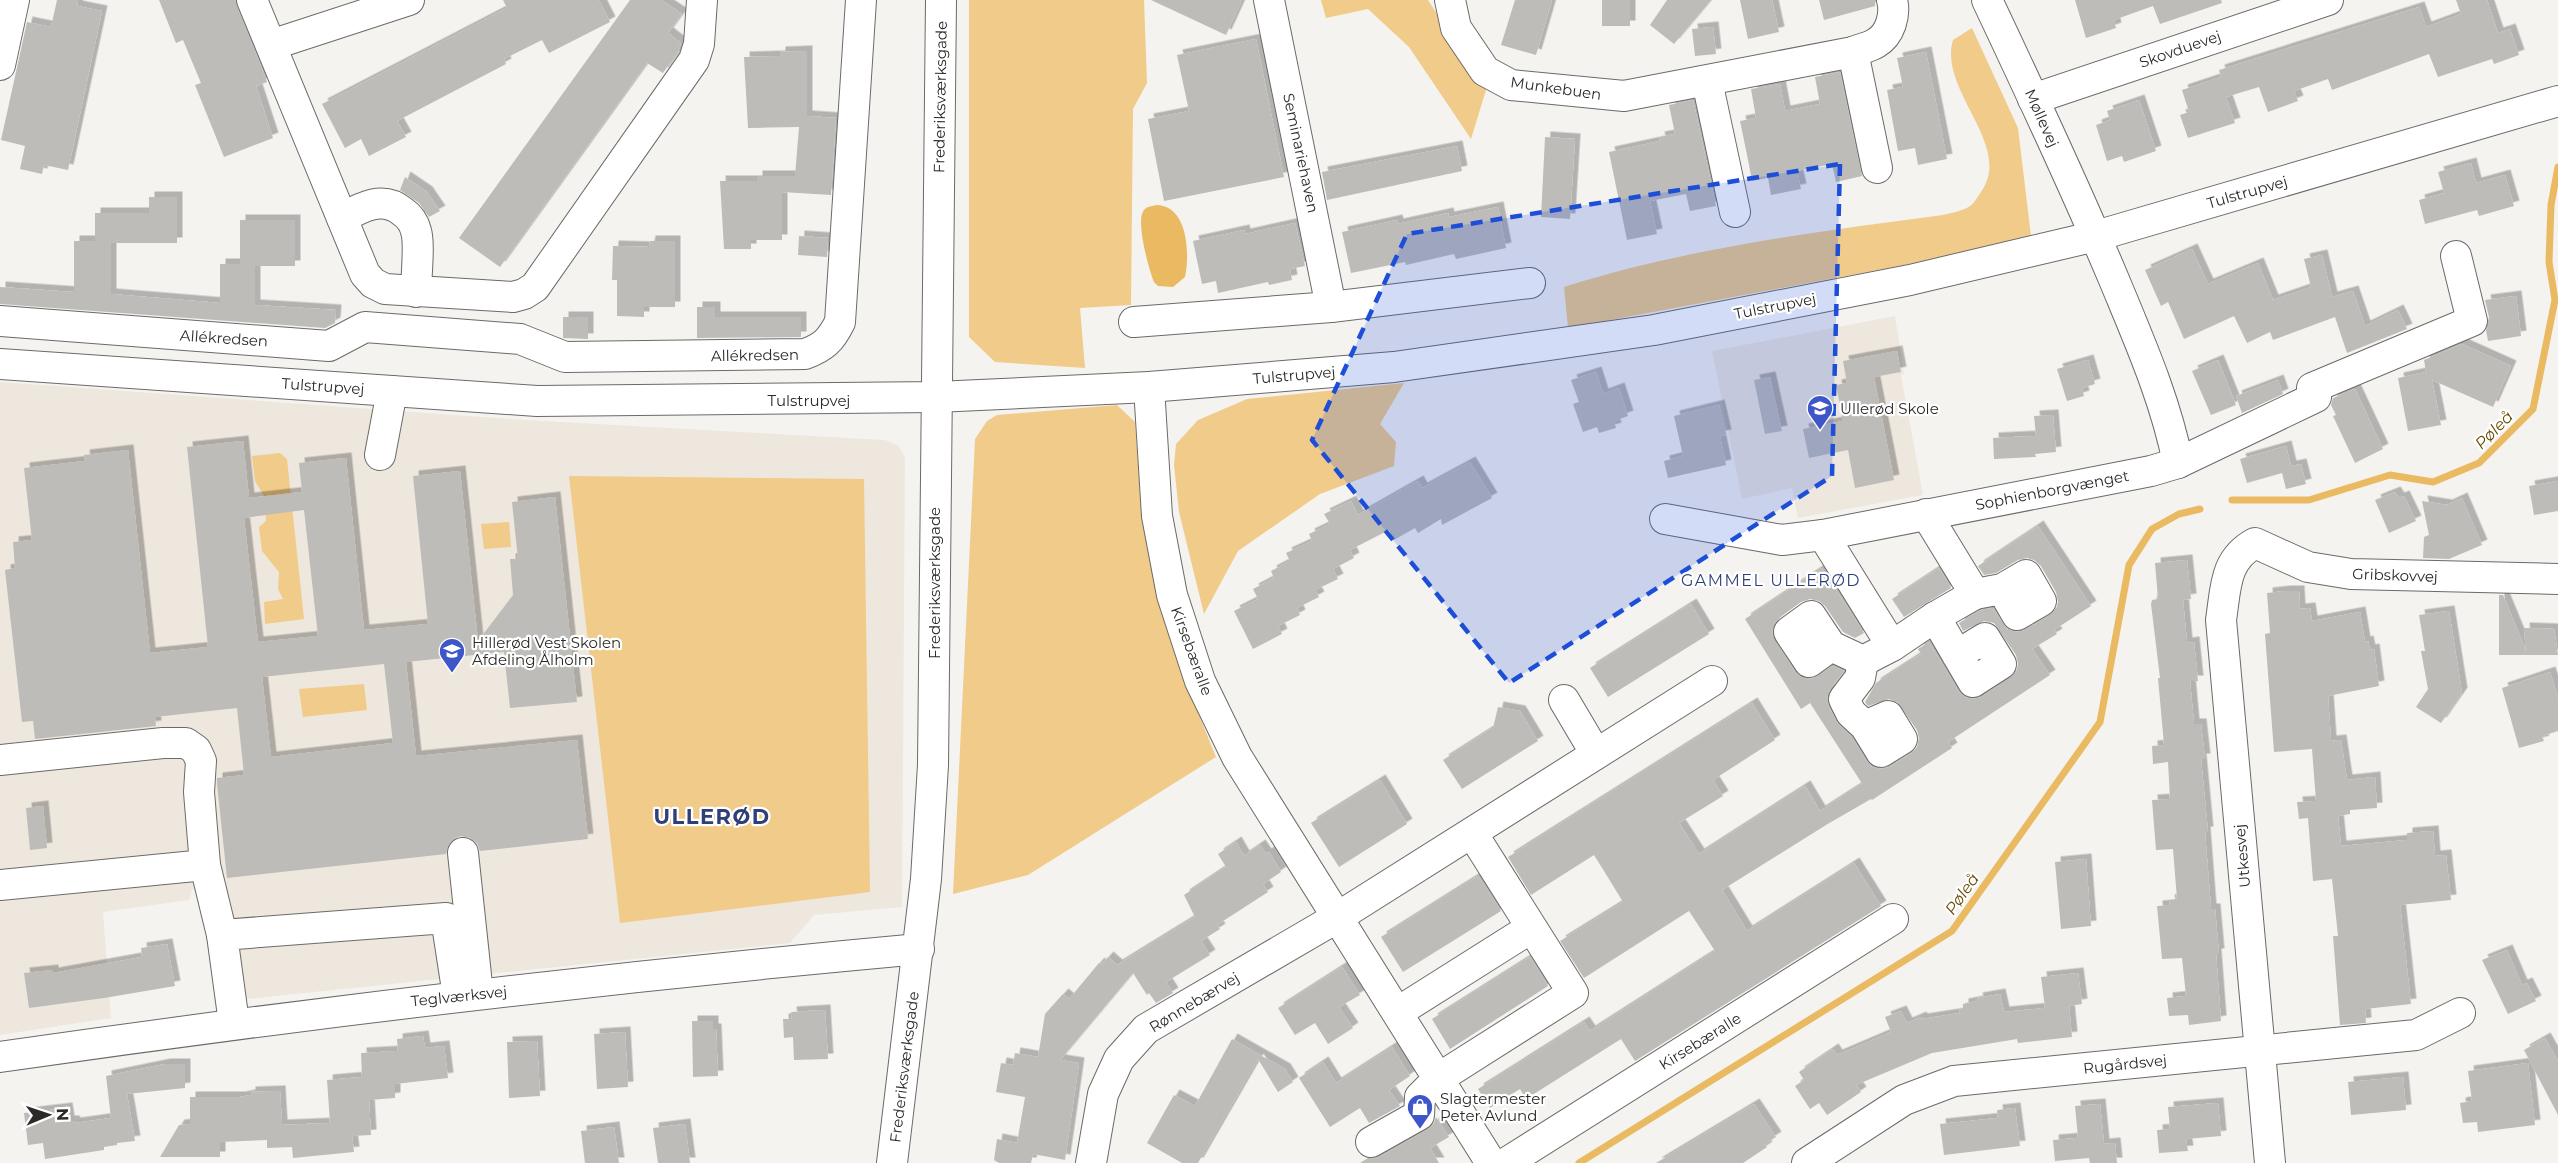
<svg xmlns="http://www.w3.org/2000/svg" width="2558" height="1163" viewBox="0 0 2558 1163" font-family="Montserrat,sans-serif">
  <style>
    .built { fill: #ede7de }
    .green { fill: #f1cb89 }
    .water { fill: #e9ba62 }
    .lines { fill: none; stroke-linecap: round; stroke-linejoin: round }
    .stream { stroke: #e9ba62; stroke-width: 7 }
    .building { fill: #bebcb9; fill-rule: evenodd; filter: url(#shadow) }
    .minor-casing { stroke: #6c6a68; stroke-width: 32 }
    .minor { stroke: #fff; stroke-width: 30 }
    .marked { fill: #1d4ed8; fill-opacity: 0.2; stroke: #1d4ed8; stroke-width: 4.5; stroke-dasharray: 12 8; stroke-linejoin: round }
    .labels { text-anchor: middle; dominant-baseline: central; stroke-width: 4.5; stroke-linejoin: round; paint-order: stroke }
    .street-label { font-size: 15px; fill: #2b2a29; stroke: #fff }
    .poi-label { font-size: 15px; fill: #2b2a29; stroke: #fff; text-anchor: start }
    .water-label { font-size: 16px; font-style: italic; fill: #694a00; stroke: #fff }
    .neighbourhood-label { font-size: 16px; letter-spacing: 1.5px; fill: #2f3f79; stroke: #fff }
    .district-label { font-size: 21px; font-weight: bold; letter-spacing: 1.5px; fill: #2f3f79; stroke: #fff }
  </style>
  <defs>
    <filter id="shadow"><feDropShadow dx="5.5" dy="-5.5" stdDeviation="0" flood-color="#0004"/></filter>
  </defs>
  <rect width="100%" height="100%" fill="#f5f3f0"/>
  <g class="built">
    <polygon points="1895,316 1904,374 1901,375 1923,495 1798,518 1792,488 1742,499 1712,351"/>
    <polygon points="0,382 525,420 885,440 899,446 905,458 902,907 814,915 790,943 217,1002 202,892 192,889 189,900 103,912 111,1018 0,1035"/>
  </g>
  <g class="green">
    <polygon points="969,0 1144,0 1147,83 1133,109 1131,305 1080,308 1085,368 995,362 969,337"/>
    <polygon points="1321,0 1428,0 1486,90 1471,139 1409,47 1368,9 1326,18"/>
    <path d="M1972 28 2018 128 2031 236 1904 265 1568 328 1564 287C1687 248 1815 232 1943 215 1951 213 1963 211 1970 206 1974 204 1978 196 1981 192 2014 145 1938 91 1953 40Z"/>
    <polygon points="1404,383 1380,424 1396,442 1394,466 1320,494 1238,551 1204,614 1179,512 1174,465 1176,444 1198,420 1247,399"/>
    <polygon points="1117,405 1135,422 1142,521 1157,592 1177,661 1216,757 1028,875 953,894 975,439 987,421 997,415"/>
    <polygon points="280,453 287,459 304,619 265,624 264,602 283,599 278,589 279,572 262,551 259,527 266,521 264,496 255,481 252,456"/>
    <polygon points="569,476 864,479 870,892 620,923"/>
    <polygon points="509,522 511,547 484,549 481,524"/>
    <polygon points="364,684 367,710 303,717 299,689"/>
  </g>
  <path class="water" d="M1157 205C1188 206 1190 254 1185 277L1173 287 1158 286 1154 282C1149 270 1135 220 1144 210 1147 206 1153 206 1157 205Z"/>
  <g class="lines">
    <g class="stream">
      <polyline points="2232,500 2309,500 2390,475 2433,482 2479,463 2533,409 2555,300 2549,262 2551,205 2558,167"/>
      <polyline points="1579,1163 1952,931 2100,722 2129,565 2152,529 2179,514 2200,509"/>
    </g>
  </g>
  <g class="building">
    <polygon points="57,0 78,0 77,6 102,11 68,170 44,165 42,174 20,169 25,146 1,140 27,22 51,27"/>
    <polygon points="159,0 235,0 267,82 256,86 273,138 224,157 195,85 201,83 183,40 176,43"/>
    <polygon points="503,0 599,0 610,22 549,53 542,40 504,59 506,64 397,121 406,137 369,156 361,139 345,148 322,104 507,8"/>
    <polygon points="630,0 661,0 682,14 668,33 681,43 678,52 663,73 647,63 500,267 459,238"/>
    <polygon points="1151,0 1242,0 1226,35"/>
    <polygon points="1515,0 1552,0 1536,55 1501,45"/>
    <rect x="1602" y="0" width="28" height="26"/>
    <polygon points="1667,0 1711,0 1674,44 1650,25"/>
    <polygon points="1740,0 1772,0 1779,32 1748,39"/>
    <polygon points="1819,0 1875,0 1875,6 1824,20"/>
    <polygon points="2075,0 2221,0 2222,3 2160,24 2153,6 2114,20 2116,28 2086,38"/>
    <polygon points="2456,0 2487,0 2498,33 2510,29 2519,55 2494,64 2492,59 2438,77 2429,54 2332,90 2328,79 2294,91 2298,101 2268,112 2259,87 2226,97 2235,123 2188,138 2180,115 2189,112 2182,90 2221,77 2219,70 2419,7 2426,27 2461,14"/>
    <polygon points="1713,27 1716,54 1695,56 1692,29"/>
    <polygon points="1256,39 1284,177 1164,201 1148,119 1189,111 1177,55"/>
    <polygon points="807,51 807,116 836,118 831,195 782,192 782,240 751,240 751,249 724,249 720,181 757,181 757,176 795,176 799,127 748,128 744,57 780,56 780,52"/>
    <polygon points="1926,52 1947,159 1918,165 1915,148 1898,151 1887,90 1903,87 1897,58"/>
    <polygon points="1840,72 1862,176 1836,182 1832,164 1797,171 1801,189 1771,195 1768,178 1752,181 1747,155 1740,121 1756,118 1751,89 1780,84 1785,111 1820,104 1815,77"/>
    <polygon points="1693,100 1716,206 1690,211 1686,194 1650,201 1657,234 1627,240 1609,152 1660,141 1659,137 1675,134 1669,105"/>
    <polygon points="2139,100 2156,151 2124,162 2122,156 2107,161 2096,125 2110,120 2107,111"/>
    <polygon points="1545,137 1575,139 1570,219 1541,217"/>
    <polygon points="1457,146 1462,171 1327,200 1322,172"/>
    <polygon points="2471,163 2476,183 2505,175 2514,206 2479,216 2477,210 2425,224 2419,200 2444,193 2438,172"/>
    <polygon points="405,177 427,192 440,211 429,217 419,203 400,190"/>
    <polygon points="149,197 177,197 177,243 111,243 111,294 220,303 220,264 240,264 240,220 295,220 295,266 255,266 255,305 336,310 335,323 325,328 0,304 0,287 74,292 74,241 95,241 95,213 149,213"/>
    <polygon points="1498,207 1506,248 1456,259 1454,254 1406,265 1405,262 1351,273 1342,232 1397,220 1398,224 1448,213 1449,217"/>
    <polygon points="1295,223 1305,266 1290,269 1292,280 1269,285 1268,282 1218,293 1216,281 1202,284 1193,241 1244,230 1245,234"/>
    <polygon points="799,236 828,238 827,257 798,255"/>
    <polygon points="650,241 675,241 675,307 644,307 644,317 617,316 617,280 612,280 613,246 649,247"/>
    <polygon points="2192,249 2208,284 2258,263 2273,300 2311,287 2304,259 2322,255 2332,297 2353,291 2365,326 2398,310 2407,329 2347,353 2335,317 2273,340 2270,332 2247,343 2234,316 2184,339 2168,302 2161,306 2145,270"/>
    <polygon points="2516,296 2521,336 2488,341 2486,330 2489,317 2485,300"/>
    <polygon points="697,307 715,307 715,317 801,317 801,337 697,338"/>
    <polygon points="563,317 588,317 588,339 563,338"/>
    <polygon points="2462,344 2511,366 2493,407 2432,380 2441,425 2408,431 2398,378 2426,372 2424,360"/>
    <polygon points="1897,351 1901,372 1874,377 1894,480 1855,488 1848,450 1809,458 1803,429 1843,421 1836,385 1847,383 1843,361"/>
    <polygon points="2088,360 2095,384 2082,388 2084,396 2067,401 2057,369"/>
    <polygon points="2218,360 2236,405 2211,415 2192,371"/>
    <polygon points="1596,372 1603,394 1619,388 1628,416 1614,421 1616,428 1599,433 1597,427 1583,432 1573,404 1579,402 1571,380"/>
    <polygon points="1770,377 1782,431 1765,434 1754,380"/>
    <polygon points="2278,380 2283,394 2242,413 2236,396"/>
    <polygon points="2355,389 2383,449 2355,463 2333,416 2336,415 2331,405 2333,398"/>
    <polygon points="1719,405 1726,435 1720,436 1726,465 1668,478 1664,461 1683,456 1674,416"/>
    <polygon points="2053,415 2056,452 2035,454 2036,457 1994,459 1993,438 2036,436 2034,416"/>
    <path d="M243 441 249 498 302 492 299 463 346 458 364 630 428 624 413 476 460 471 478 641 513 595 510 559H518L512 502 555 497 577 702 510 708 504 652 406 662 416 756 577 740 588 839 480 851 477 843 470 838 461 836 453 839 448 846 446 854 227 878 217 784V778L244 775 237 708 155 717 156 726 35 739 33 721 22 722 5 570 15 568 13 542 32 540 24 468 85 461 84 455 128 450 150 653 208 647 187 447ZM304 510 318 636 258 642 244 518ZM384 664 393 743 271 757 262 677Z"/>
    <polygon points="2286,446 2291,466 2301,464 2306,484 2286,489 2282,473 2247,483 2240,459"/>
    <polygon points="1470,462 1492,498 1442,525 1441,519 1418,533 1415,528 1394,540 1389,530 1350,550 1354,558 1333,569 1338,579 1315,590 1319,597 1297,608 1300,615 1278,626 1282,634 1253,649 1234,611 1258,599 1253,589 1274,578 1271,571 1290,561 1286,553 1312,541 1309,534 1330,524 1324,514 1351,501 1358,515 1418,481 1422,488"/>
    <polygon points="2558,481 2558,511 2534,515 2529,486"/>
    <polygon points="2395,492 2399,498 2404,496 2416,521 2389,533 2375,500"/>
    <polygon points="2462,498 2482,545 2449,559 2423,558 2424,537 2429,535 2422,501 2447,505"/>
    <polygon points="2038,526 2091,606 2054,630 2057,634 2032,649 2050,675 1948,742 1952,748 1872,800 1871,799 1826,825 1722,890 1747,931 1854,863 1881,906 1635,1061 1621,1039 1526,1099 1520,1089 1490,1108 1478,1089 1584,1022 1590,1031 1715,951 1689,911 1584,978 1560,941 1623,902 1604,871 1594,855 1531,895 1508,857 1752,703 1775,740 1713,780 1723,796 1679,823 1699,854 1805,786 1820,811 1862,784 1861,782 1810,703 1801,709 1745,619 1822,568 1864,633 1855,638 1843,632 1825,606 1819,601 1810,599 1801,602 1779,618 1773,625 1772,634 1795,672 1801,677 1811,679 1833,666 1844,671 1830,689 1827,698 1829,707 1836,721 1852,737 1867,761 1872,767 1881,769 1890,767 1912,753 1917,747 1919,738 1917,730 1897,702 1889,699 1868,706 1865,702 1876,683 1921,654 1918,649 1929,642 1958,691 1964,697 1973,699 1982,697 2016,672 2018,664 2016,655 1994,623 1984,621 1963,631 1959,623 1981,610 1993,608 2008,630 2018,632 2026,630 2056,610 2058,602 2056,592 2041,566 2034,560 2027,558 2018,560 1996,573 1984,575 1978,566"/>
    <polygon points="2187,560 2191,599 2183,600 2187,643 2194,642 2198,681 2190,681 2194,724 2201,724 2205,759 2201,759 2208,832 2205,832 2211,909 2215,909 2219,954 2216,954 2221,1021 2189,1025 2188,1015 2169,1016 2167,998 2186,996 2182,958 2162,959 2157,906 2170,905 2169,900 2177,899 2173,849 2156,850 2152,800 2170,799 2168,762 2153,764 2152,746 2164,745 2158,678 2160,678 2151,604 2152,600 2158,599 2155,563"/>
    <polygon points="1939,568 1951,588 1904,617 1892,599"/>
    <polygon points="2285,591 2299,591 2300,609 2310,608 2312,621 2360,612 2365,642 2368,641 2370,650 2374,649 2379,686 2328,696 2331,741 2341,740 2347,780 2375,777 2377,808 2350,810 2350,814 2338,816 2341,846 2407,840 2407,833 2433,831 2435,856 2446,855 2451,900 2400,905 2411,1004 2365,1009 2366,1023 2340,1025 2333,936 2338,936 2332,879 2313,881 2308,818 2299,819 2297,802 2316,801 2312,749 2274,752 2265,634 2270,633 2267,593"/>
    <polygon points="2499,595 2503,595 2526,651 2524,628 2554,629 2558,655 2499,655"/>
    <polygon points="1691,604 1709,634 1608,697 1590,668"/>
    <polygon points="2449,611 2462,693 2441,723 2416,707 2428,689 2421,651 2425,651 2419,615"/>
    <polygon points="2550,672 2558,698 2558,731 2542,736 2544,741 2519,748 2502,688"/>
    <polygon points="1498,707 1520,711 1538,741 1462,789 1443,760 1493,728"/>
    <polygon points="1380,780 1407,824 1339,867 1311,823"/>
    <polygon points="43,806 47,848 30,850 26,808"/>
    <polygon points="1236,842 1244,856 1260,845 1266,854 1269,852 1281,872 1263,884 1268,892 1217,925 1220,929 1201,941 1210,955 1166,982 1173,993 1156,1003 1149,993 1147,995 1133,973 1060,1060 1079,1063 1065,1160 1033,1154 1031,1163 999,1163 994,1160 997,1139 1017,1143 1025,1097 996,1092 1001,1063 1013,1065 1015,1053 1038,1057 1045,1014 1063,994 1069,999 1099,963 1101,965 1108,957 1117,965 1195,917 1184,895 1226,867 1218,854"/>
    <polygon points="2086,859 2091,926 2061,929 2055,862"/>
    <polygon points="1478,876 1501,911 1403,972 1381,937"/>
    <polygon points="167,944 175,986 104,998 29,1008 24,973 53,970 53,973 142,957 141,948"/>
    <polygon points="2507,950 2522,985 2527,983 2536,1001 2508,1014 2482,960"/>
    <polygon points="1530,957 1548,986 1450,1049 1432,1019"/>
    <polygon points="1342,967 1360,995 1339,1007 1353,1028 1328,1044 1315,1023 1295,1035 1278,1008"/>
    <polygon points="2078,973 2082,1004 2069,1006 2072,1037 2018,1043 2017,1039 1932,1053 1856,1085 1861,1092 1827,1115 1819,1103 1810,1109 1795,1086 1804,1080 1799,1072 1833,1049 1837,1055 1891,1032 1885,1017 1901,1011 1907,1023 1921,1017 1922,1019 1960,1013 1959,1009 1963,1008 1963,1004 1978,1001 1977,998 2000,994 2004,1012 2045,1008 2041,977"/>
    <polygon points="825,1010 828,1059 794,1060 793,1037 784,1038 783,1019 792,1019 791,1012"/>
    <polygon points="692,1021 713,1021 713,1029 716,1029 718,1076 693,1077"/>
    <polygon points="625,1032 628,1087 597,1089 594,1034"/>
    <polygon points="423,1036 425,1048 444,1046 448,1078 395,1084 395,1098 369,1100 371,1135 352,1136 354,1152 293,1158 292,1147 267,1148 267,1140 220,1142 220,1157 160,1157 179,1125 190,1124 190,1097 240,1097 250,1095 250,1092 280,1091 282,1125 330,1123 327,1080 362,1077 361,1053 398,1051 397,1039"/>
    <polygon points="2545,1038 2558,1061 2558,1115 2524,1050"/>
    <polygon points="1232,1039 1285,1069 1293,1082 1278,1092 1258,1059 1198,1163 1182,1163 1147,1143 1174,1095 1195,1106"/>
    <polygon points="537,1041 540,1096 509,1098 507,1042"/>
    <polygon points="1392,1047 1410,1076 1389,1090 1400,1106 1369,1123 1360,1108 1330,1127 1299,1078 1323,1062 1336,1083"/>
    <polygon points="2528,1063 2535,1125 2478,1132 2477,1122 2463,1123 2460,1103 2472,1101 2468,1071"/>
    <polygon points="165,1064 185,1064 185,1088 127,1094 135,1141 117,1143 117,1145 104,1147 104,1150 45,1159 43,1143 28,1145 24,1113 67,1108 69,1121 74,1121 75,1123 111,1118 106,1076"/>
    <polygon points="2403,1077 2406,1110 2351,1115 2348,1082"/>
    <polygon points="2218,1103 2221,1136 2186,1139 2188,1151 2159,1153 2157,1130 2170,1129 2168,1107"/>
    <polygon points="1754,1104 1776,1137 1765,1144 1767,1147 1743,1163 1656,1163"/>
    <polygon points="2100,1104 2104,1144 2115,1143 2117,1163 2090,1163 2089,1158 2055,1161 2053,1140 2078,1138 2075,1106"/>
    <polygon points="2015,1108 2020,1146 1944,1155 1940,1124 1998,1118 1997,1110"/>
    <polygon points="1436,1117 1449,1137 1430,1148 1439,1163 1360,1163 1368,1158 1379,1157 1427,1130 1433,1125"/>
    <polygon points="685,1124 690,1163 658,1163 653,1128"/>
    <polygon points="614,1127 619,1163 585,1163 581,1131"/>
  </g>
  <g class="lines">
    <g class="minor-casing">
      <g id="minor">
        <polyline points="252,0 365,274 373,283 385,289 513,297 524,294 535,287 694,60 699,44 702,0"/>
        <polyline points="1269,0 1331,307"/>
        <path d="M1450 0 1456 28 1485 71 1511 85 1624 96 1853 52C1860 49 1870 47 1876 43 1890 35 1896 15 1892 0"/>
        <polyline points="271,45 409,0"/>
        <polyline points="1853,52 1877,168"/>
        <polyline points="0,65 14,0"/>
        <polyline points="1707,81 1735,212"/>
        <polyline points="2033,99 2328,0"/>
        <path d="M342 218C362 207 383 195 403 212 409 216 414 223 416 231 420 244 416 277 416 292"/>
        <path d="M0 321 329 346 365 327 520 339 565 357 805 354C824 347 831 340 840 322L861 0"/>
        <polyline points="1134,322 1331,307 1530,283"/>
        <polyline points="0,364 537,401 936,397 1149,387 1394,367 1654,330 1910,280 2096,236 2558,101"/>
        <polyline points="1149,387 1157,516 1172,595 1200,681 1237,757 1491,1163"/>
        <polyline points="380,455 392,391"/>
        <polyline points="2178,463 2316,397 2312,388 2472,321 2456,256"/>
        <path d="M1665 519 1782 540 1823 535 2151 471 2178 463C2166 401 2139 340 2115 282 2075 187 2031 93 1987 0"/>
        <polyline points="1823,535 1892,646 1935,617 1975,594 1926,514"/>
        <polyline points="1975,594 2002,589 2017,615 2041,601 2026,575 2002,589"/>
        <polyline points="1935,617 1973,682 2001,664 1985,638 1957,655"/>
        <polyline points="1831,646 1811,616 1789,632 1809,662 1831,646 1863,661 1892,646"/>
        <polyline points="1863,661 1860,678 1844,699 1851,713 1865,726 1888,716 1902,739 1881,752 1865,726"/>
        <polyline points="1564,700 1596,754"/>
        <polyline points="0,760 163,743 186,743 196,750 201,761 199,792 205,865 222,935"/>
        <polyline points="463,853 478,994"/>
        <polyline points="0,885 205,865"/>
        <polyline points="1398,1012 1531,928"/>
        <polyline points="234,1023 222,935 446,918 458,996"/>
        <path d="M0 1057C305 1013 612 977 919 949"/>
        <polyline points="1371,1142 1419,1115 1420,1097 1439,1078 1573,993 1472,833"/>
        <polyline points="892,1163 926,879 933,765 941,0"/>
        <polyline points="1091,1163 1103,1094 1119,1059 1146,1029 1338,917 1712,681"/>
        <polyline points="1506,1163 1893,919"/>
        <polyline points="1807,1163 1904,1100 1954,1081 2416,1035 2460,1013"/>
        <path d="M2270 1163 2221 620C2226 588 2224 560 2255 543L2308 567 2351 574 2558 579"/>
      </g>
    </g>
    <use href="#minor" class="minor"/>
  </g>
  <path class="marked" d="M1840 164 1832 476 1509 683 1312 440 1407 234Z"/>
  <defs>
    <g id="school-pin" transform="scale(1.35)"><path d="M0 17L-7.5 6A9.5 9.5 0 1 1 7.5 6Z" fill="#3f56c9" stroke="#fff"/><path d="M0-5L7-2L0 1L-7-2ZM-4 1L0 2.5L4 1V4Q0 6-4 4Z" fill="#fff"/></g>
    <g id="shop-pin" transform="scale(1.35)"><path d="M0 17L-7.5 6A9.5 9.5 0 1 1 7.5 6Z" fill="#3f56c9" stroke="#fff"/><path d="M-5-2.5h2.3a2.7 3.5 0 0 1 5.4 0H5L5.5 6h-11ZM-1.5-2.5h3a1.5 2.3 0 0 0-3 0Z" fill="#fff"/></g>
  </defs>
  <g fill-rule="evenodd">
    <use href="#school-pin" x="1820" y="408"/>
    <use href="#school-pin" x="452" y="651"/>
    <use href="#shop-pin" x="1420" y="1107"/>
  </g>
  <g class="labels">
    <g class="street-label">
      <text transform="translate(2180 49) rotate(-19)">Skovduevej</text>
      <text transform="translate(1556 88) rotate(8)">Munkebuen</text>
      <text transform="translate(940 97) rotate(-89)">Frederiksværksgade</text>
      <text transform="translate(2042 118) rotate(66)">Møllevej</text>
      <text transform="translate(1301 153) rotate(78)">Seminariehaven</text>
      <text transform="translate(2247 192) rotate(-16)">Tulstrupvej</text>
      <text transform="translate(1775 306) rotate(-11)">Tulstrupvej</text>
      <text transform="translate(224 338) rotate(4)">Allékredsen</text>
      <text transform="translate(755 355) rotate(-1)">Allékredsen</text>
      <text transform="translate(1294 375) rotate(-5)">Tulstrupvej</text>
      <text transform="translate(323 386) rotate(4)">Tulstrupvej</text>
      <text x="809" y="400">Tulstrupvej</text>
      <text transform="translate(2052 490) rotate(-11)">Sophienborgvænget</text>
      <text transform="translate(2395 575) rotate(2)">Gribskovvej</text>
      <text transform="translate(934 583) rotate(-90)">Frederiksværksgade</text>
      <text transform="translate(1192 651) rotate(70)">Kirsebæralle</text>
      <text transform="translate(2242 856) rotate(-95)">Utkesvej</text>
      <text transform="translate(459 996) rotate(-6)">Teglværksvej</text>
      <text transform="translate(1194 1002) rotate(-31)">Rønnebærvej</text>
      <text transform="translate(1700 1041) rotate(-32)">Kirsebæralle</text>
      <text transform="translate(2125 1064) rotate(-6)">Rugårdsvej</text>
      <text transform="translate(904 1067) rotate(-83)">Frederiksværksgade</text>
    </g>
    <g class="poi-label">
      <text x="1840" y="408">Ullerød Skole</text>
      <text x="472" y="642">Hillerød Vest Skolen<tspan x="472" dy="17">Afdeling Ålholm</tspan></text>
      <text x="1440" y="1098">Slagtermester<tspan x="1440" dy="17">Peter Avlund</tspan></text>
    </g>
    <g class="water-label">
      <text transform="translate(2494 430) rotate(-45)">Pøleå</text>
      <text transform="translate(1962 894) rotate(-55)">Pøleå</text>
    </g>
    <g class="neighbourhood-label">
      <text x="1771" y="580">GAMMEL ULLERØD</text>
    </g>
    <g class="district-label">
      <text x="712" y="816">ULLERØD</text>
    </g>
  </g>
  <g transform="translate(48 1115) rotate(88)" stroke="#ffffff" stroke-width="4.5" paint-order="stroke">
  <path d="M0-4.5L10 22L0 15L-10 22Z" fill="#2b2a29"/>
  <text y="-9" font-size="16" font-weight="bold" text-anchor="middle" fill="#2b2a29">N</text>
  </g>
</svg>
